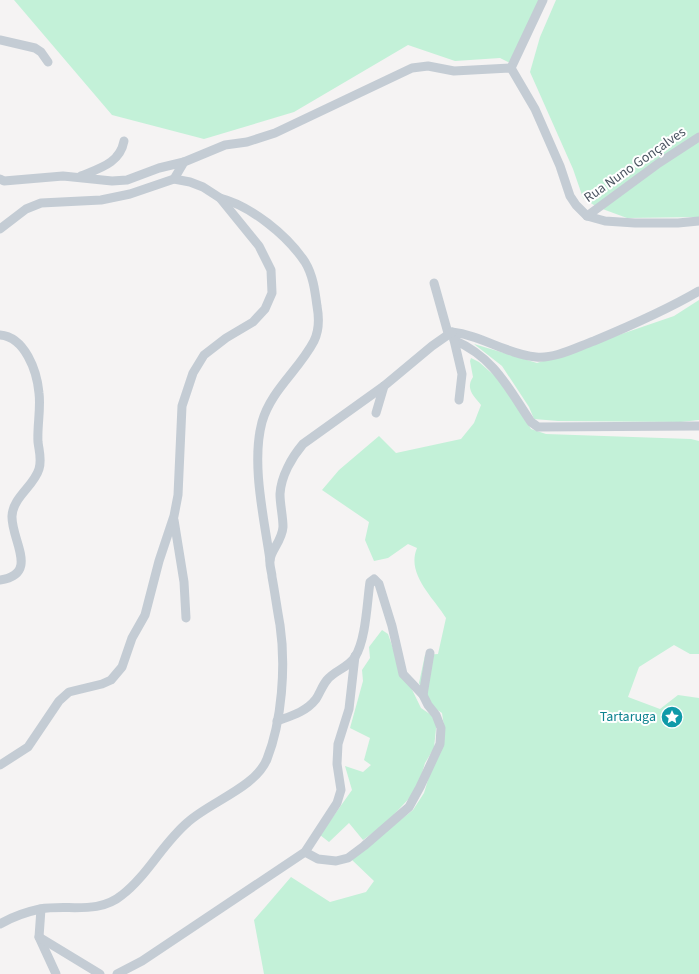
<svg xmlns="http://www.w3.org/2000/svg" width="699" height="974" viewBox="0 0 699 974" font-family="'Source Sans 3',sans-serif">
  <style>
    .green { fill: #c3f1d8 }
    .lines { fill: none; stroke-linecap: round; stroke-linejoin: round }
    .minor { stroke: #c4ccd4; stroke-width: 9 }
    .labels { text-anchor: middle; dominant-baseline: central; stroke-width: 4; stroke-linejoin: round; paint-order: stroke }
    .street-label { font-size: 14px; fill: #4a5460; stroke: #fff }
    .culture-label { font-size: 14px; fill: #0d838f; stroke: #fff; text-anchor: end }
  </style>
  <rect width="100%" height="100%" fill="#f5f3f3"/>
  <g class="green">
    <polygon points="14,0 540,0 510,63 500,58 455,61 408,45 294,112 204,139 112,115"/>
    <polygon points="556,0 699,0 699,217 627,218 597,207 583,198 573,169 530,72 540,37"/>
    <polygon points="699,300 699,420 681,422 558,421 534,419 529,407 502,366 474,344 537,363 674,316"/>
    <path d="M471 358 479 362 505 385 531 429 546 434 691 439 699 441V654H690L674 645 639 667 628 697 660 709 678 695 699 698V974H264L254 920 291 877 330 902 366 892 374 881 351 859 413 810 424 793 431 770 441 752 445 733 442 713 428 704 419 683 425 655 438 654 446 618C433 597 406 574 417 548L408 544 388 558 374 561 365 540 369 522 322 490 339 470 379 436 396 453 461 439 474 423 481 405C474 396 465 389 473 377L470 361Z"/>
    <polygon points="382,630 388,634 396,657 421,708 437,719 434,748 425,763 417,790 385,824 363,840 349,823 329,842 320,835 352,790 345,766 363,772 371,765 364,760 370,738 350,728 363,681 362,670 370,658 369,647"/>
  </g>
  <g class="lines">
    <g class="minor">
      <polyline points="0,40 35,48 41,52 48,62"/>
      <polyline points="511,68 543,0"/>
      <path d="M81 176C100 168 120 163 124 141"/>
      <polyline points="0,179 4,181 63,176 112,181 127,180 159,168 184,162"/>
      <polyline points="174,179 184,162 225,145 247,142 275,133 412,68 428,66 454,71 511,68 535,109 560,166 570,196 576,205 587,216 605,221 635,223 678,223 699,221"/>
      <path d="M220 198C251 206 287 235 305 262 313 275 315 291 317 306 319 317 319 331 314 341 299 370 271 390 262 422 251 463 264 518 270 560"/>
      <polyline points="587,216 659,163 699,137"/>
      <polyline points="0,229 26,209 41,203 101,200 130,194 174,179 190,182 203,187 220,198 259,246 271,270 272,293 265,309 253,322 226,338 204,355 193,373 182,406 178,495 174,516 159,561 145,615 132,638 122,667 111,680 102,684 69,692 59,701 28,747 0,765"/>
      <polyline points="434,283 448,333"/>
      <path d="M699 291C665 311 630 326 594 341 577 347 555 359 536 357 506 354 481 335 452 332L454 340C495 358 508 388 531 422L538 427 699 426"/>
      <path d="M0 335C25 337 37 371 39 393 41 409 37 426 38 442 39 451 42 459 39 469 34 486 13 497 12 516 11 540 40 574 0 580"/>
      <polyline points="454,340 462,374 459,400"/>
      <polyline points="376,413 384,386"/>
      <polyline points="174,520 184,582 186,618"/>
      <polyline points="423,695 430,653"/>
      <path d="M277 721C291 716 306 712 316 699 320 693 322 686 327 680 335 670 348 668 355 657 366 640 367 602 370 582L374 579 379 584 392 626 403 674 423 695 428 705 436 715 441 728 440 744 420 787 409 807 364 846 348 858 336 861 318 859 305 852"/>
      <polyline points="41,909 39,937 56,974"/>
      <path d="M0 924C12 917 26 912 40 909 68 904 98 915 122 895 147 876 163 843 188 822 210 802 256 787 267 759 282 721 286 666 280 625 277 609 275 593 272 577 272 572 269 565 270 560 271 550 282 541 283 527 283 516 280 505 280 494 281 476 292 457 303 444L384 386 432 346 452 332"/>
      <polyline points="39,937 100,974"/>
      <polyline points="117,974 142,961 305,852 337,803 341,790 337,764 338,744 349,709 355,656"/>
    </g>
  </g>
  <defs>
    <g id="sight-disc" transform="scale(1.15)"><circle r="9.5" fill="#0f9aa8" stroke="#fff"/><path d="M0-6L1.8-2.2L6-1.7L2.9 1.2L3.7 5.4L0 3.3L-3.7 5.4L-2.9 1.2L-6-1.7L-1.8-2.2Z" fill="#fff"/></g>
  </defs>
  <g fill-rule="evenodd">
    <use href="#sight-disc" x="672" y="717"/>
  </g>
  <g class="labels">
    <g class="street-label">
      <text transform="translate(635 165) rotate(-35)">Rua Nuno Gonçalves</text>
    </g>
    <g class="culture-label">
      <text x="656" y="717">Tartaruga</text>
    </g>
  </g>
</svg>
